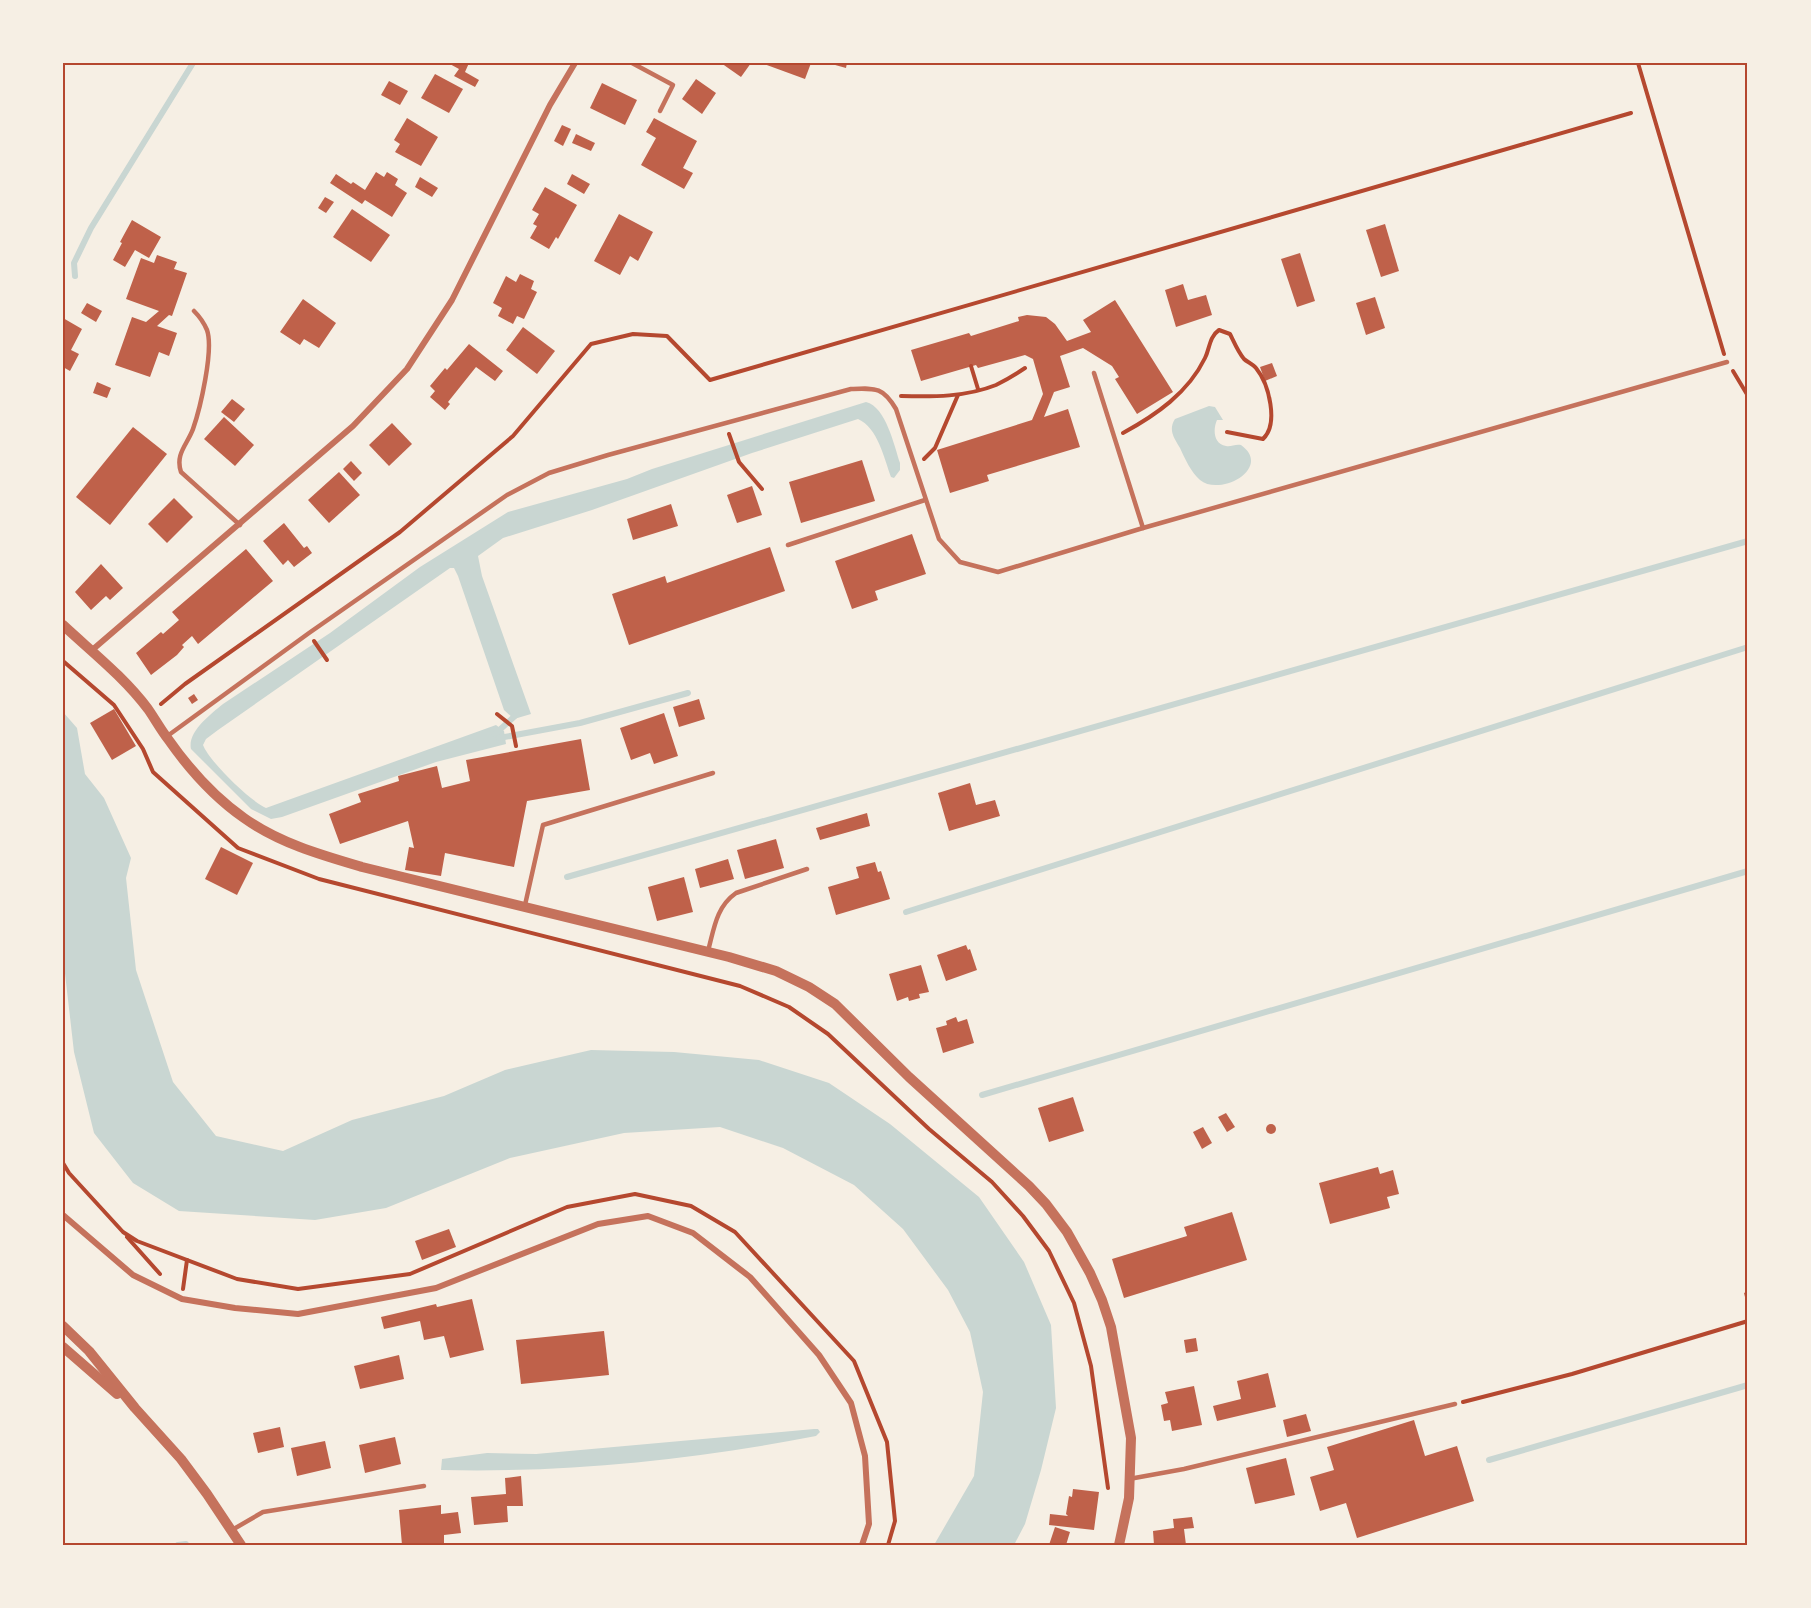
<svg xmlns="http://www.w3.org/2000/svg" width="1811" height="1608" viewBox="0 0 1811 1608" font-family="'Fira Sans',sans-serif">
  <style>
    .water { fill: #c9d6d2 }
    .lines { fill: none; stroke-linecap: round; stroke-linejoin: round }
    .stream { stroke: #c9d6d2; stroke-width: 6 }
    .building { fill: #bf614a }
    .path { stroke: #b5482f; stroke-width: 4 }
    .service { stroke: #c5725c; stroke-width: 4.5 }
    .minor { stroke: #c5725c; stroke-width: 6 }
    .tertiary { stroke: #c5725c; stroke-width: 10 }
    .neatline { fill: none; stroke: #b5482f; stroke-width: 2 }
  </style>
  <rect width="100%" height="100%" fill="#f6efe4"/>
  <g class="water">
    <path d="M866 402C886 407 894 445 900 463V470L894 478 891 477C884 458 878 428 858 419L752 453 592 510 503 538 478 556 482 576 531 714 514 719 504 710 458 576 454 568H450L218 730 206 739 203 745C209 761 250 801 266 808L496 725 504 731 506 744 436 762 282 817 271 819 251 809 191 749C187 732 211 714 223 704L330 633 420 567 508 512 627 479 652 469Z"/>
    <path d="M1209 406 1215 407 1223 420H1217C1213 429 1213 444 1226 446 1231 447 1235 444 1241 445 1273 468 1220 497 1200 480 1191 472 1185 459 1180 448 1174 438 1168 430 1175 419Z"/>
    <polygon points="63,712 77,728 85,774 104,798 131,858 126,878 136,970 173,1082 216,1136 283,1151 352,1120 444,1096 505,1070 591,1050 674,1052 759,1060 829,1083 890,1124 979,1197 1024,1262 1051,1325 1056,1408 1041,1470 1025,1524 1014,1545 934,1545 974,1476 983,1392 970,1332 948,1290 903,1229 854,1185 783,1148 720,1127 624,1133 510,1158 386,1208 315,1220 179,1211 133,1183 94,1133 74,1052 63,956"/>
    <path d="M814 1429H818L820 1432 816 1436C693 1460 567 1473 441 1470L442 1459 487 1453 536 1454Z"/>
  </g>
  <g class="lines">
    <g class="stream">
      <polyline points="75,276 74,263 91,228 193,63"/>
      <polyline points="495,734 516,715"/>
      <polyline points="499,738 580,723 688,693"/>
      <polyline points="567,877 1748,541"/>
      <polyline points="906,912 1748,647"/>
      <polyline points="982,1095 1748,871"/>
      <polyline points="1489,1460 1748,1385"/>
      <polyline points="178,1545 186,1544"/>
    </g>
  </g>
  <g class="building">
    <polygon points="448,63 469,63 465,72 479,80 475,87 454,76 459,69"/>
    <polygon points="721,63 751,63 741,77"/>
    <polygon points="761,63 811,63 805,79"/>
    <polygon points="828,63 847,63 846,68"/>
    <polygon points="435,74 463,89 449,113 421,98"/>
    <polygon points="696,79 716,93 702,114 682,99"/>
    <polygon points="389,81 408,91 400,105 381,95"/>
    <polygon points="602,83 637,100 625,125 590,108"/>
    <polygon points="407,118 438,137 421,166 395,152 400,144 394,140"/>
    <polygon points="654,118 697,141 683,168 693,173 684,189 641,165 656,138 646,132"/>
    <polygon points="562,125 571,129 563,146 554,141"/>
    <polygon points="576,134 595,143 591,151 572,143"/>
    <polygon points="376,172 384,177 387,172 398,179 395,185 407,193 392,217 365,200 362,204 330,183 336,174 351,184 353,182 365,190"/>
    <polygon points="572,174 590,184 584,194 567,184"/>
    <polygon points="420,177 438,188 432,197 415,187"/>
    <polygon points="545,187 577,205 558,239 556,237 549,249 530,238 537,226 533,224 539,214 532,210"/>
    <polygon points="325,197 334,202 326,213 318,208"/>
    <polygon points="352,209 390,235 371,262 333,237"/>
    <polygon points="619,214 653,232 638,261 630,256 620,275 594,261"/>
    <polygon points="132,220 161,237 149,258 135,250 125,267 113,260 122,243 120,242"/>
    <polygon points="1385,224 1399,271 1381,277 1366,230"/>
    <polygon points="1300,253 1315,301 1297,307 1281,259"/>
    <polygon points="157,255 177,262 174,269 187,273 172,316 169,315 157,326 177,333 169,356 159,352 150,377 115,365 132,317 146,322 159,311 126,299 141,258 154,263"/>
    <polygon points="520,274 534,281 531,289 537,292 524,319 517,316 513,324 498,316 502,308 493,303 506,276 516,282"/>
    <polygon points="1183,284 1188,300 1206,295 1212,315 1176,327 1165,290"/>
    <polygon points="1375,297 1385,328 1366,335 1356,303"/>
    <polygon points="303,299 336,323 319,348 304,339 300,345 280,332"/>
    <polygon points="1115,300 1173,392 1137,414 1115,379 1119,377 1112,366 1083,348 1060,356 1070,387 1054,392 1044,417 1068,409 1080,447 987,475 989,481 950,493 937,450 1032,420 1043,394 1033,359 1025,355 978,368 976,365 921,381 911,350 969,333 971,336 1019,321 1018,317 1027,315 1046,317 1055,324 1067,341 1091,332 1083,320"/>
    <polygon points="87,303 102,311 96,322 81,313"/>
    <polygon points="63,318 82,329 71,350 79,354 70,371 63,367"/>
    <polygon points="523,327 555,351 537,374 506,350"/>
    <polygon points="469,344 503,371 495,381 476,367 448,402 450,404 445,410 430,397 435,391 430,386 445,368 447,370"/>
    <polygon points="1272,363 1277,376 1265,381 1260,367"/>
    <polygon points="97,382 111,388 107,398 93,393"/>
    <polygon points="232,399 245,409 234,422 221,412"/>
    <polygon points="224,417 254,445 235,466 204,439"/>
    <polygon points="392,423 412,444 389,466 369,445"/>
    <polygon points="133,427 167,454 110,525 76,497"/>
    <polygon points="862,460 875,501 801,523 789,482"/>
    <polygon points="351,461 362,473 354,481 343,469"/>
    <polygon points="339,472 360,495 329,523 308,500"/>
    <polygon points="752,486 762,515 737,523 727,495"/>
    <polygon points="174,498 193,517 167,543 148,524"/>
    <polygon points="671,504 678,526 633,540 627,519"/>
    <polygon points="284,523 304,548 307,546 312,553 294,567 288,560 283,565 263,541"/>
    <polygon points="912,534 926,574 875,591 878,600 852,609 835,561"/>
    <polygon points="770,547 785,591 629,645 612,594 665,576 667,583"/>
    <polygon points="246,549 273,581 198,644 192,636 182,645 184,647 177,655 151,675 136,653 161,632 163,634 179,620 172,612"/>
    <polygon points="101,564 123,588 110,600 106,596 91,610 75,592"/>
    <polygon points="194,694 198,700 192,704 188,698"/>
    <polygon points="699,699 705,719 679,727 673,707"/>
    <polygon points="114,709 136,746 112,760 90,723"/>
    <polygon points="664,713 678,756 654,764 650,753 631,760 620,728"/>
    <polygon points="581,739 590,790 527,801 514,867 445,853 441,876 405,870 409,847 414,848 408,821 340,844 329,814 361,802 358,794 399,781 398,776 437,766 442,788 470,781 466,760"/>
    <polygon points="970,783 976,805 995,800 1000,816 949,831 938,793"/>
    <polygon points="867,813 870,826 820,840 816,828"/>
    <polygon points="776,839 784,868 745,879 737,850"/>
    <polygon points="221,847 253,863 237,895 205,879"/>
    <polygon points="728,859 734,879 700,888 695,869"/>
    <polygon points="875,862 878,872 881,871 890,899 836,915 828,887 859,878 856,867"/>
    <polygon points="684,877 693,912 657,921 648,887"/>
    <polygon points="966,945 968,950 970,949 977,970 946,981 937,955"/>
    <polygon points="921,965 929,992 919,994 920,998 909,1001 908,997 897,1001 889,974"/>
    <polygon points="956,1017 958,1022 967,1019 974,1043 943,1053 936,1028 947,1025 946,1021"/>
    <polygon points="1073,1097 1084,1131 1049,1142 1038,1108"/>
    <polygon points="1226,1113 1235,1127 1227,1132 1218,1117"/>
    <circle cx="1271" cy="1129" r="5"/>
    <polygon points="1203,1127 1212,1143 1202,1149 1193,1132"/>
    <polygon points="1378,1167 1380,1174 1393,1170 1399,1194 1387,1197 1390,1208 1330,1224 1319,1183"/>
    <polygon points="1232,1212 1247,1260 1124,1298 1112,1259 1187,1236 1184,1227"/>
    <polygon points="449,1229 456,1247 422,1260 415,1241"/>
    <polygon points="1748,1291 1748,1305 1747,1305 1744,1293"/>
    <polygon points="472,1299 484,1350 450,1358 444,1336 424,1340 420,1321 384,1329 381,1317 436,1304 437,1307"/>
    <polygon points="604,1331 609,1375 521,1384 516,1340"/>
    <polygon points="1196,1338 1198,1351 1186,1353 1184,1340"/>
    <polygon points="399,1355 404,1379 360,1389 354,1366"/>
    <polygon points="1268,1373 1276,1407 1217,1421 1213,1406 1241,1399 1237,1381"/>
    <polygon points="1194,1386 1202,1425 1172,1431 1170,1420 1164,1421 1161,1405 1168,1403 1165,1392"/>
    <polygon points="1306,1414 1311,1431 1287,1437 1283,1420"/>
    <polygon points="1414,1420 1425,1456 1457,1446 1474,1501 1357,1538 1346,1503 1320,1511 1310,1477 1334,1470 1327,1447"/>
    <polygon points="280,1427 284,1447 258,1453 253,1433"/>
    <polygon points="395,1437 401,1464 365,1473 359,1445"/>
    <polygon points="325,1441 331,1468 297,1476 291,1448"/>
    <polygon points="1286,1458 1295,1495 1255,1504 1246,1468"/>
    <polygon points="521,1476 523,1506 507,1506 508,1522 474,1525 471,1497 506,1494 505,1478"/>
    <polygon points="1073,1489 1099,1492 1094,1530 1049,1525 1050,1514 1068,1516 1066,1514 1069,1496 1072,1497"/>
    <polygon points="441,1505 441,1514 458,1512 461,1533 444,1535 444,1544 402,1545 399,1510"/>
    <polygon points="1192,1517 1194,1528 1184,1529 1186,1545 1154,1545 1153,1531 1174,1528 1173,1519"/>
    <polygon points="1055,1527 1070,1532 1066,1545 1049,1545"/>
  </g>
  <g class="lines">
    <g class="path">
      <polyline points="1638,63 1724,354"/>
      <polyline points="971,366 978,389"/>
      <polyline points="1733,371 1748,396"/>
      <path d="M901 396C933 397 966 397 996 385 1006 380 1016 374 1025 368"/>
      <path d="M1123 433C1156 415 1188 393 1205 358 1210 348 1209 337 1219 330L1230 334C1234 342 1238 352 1244 359 1247 362 1253 364 1256 368 1269 384 1279 424 1263 439L1227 432"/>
      <polyline points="729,434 739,462 762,489"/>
      <polyline points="924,459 935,448 958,395"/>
      <polyline points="314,641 327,660"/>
      <polyline points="63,661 114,705 143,749 153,772 238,848 319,879 740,986 789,1007 828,1034 929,1129 992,1182 1023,1216 1049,1251 1074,1303 1091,1366 1108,1488"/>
      <polyline points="161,704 185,684 400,532 513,436 591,344 633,334 667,336 710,380 1631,113"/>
      <polyline points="497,714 512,726 516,746"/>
      <polyline points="63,1163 69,1173 123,1232 137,1241 237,1279 298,1289 410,1274 567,1207 635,1194 691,1206 735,1232 854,1361 887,1442 895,1521 888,1545"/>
      <polyline points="127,1237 160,1274"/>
      <polyline points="183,1289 187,1260"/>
      <polyline points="1463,1402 1572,1374 1748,1321"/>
    </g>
    <g class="service">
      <polyline points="632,63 673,85 660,111"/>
      <path d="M194 311C199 316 204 323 207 330 214 350 200 409 193 429 187 445 175 454 181 472L240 525"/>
      <polyline points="1094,373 1143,528"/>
      <polyline points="788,545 925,500"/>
      <path d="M166 737 309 633 507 495 549 473 608 455 851 389C876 388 883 387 896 409L939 539 960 562 998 572 1143 528 1727 362"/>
      <polyline points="525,905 543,825 713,773"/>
      <path d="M708 951C714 929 716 907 736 893L807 869"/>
      <polyline points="1129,1479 1184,1469 1455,1404"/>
      <polyline points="232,1530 263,1512 424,1486"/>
    </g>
    <g class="minor">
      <polyline points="91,651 353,426 407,369 452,300 550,105 575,63"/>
      <polyline points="63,1215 133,1275 182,1299 235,1308 298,1314 436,1288 598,1224 648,1216 693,1233 750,1277 819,1355 851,1403 865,1456 869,1524 862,1545"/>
    </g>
    <g class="tertiary">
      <path d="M63 625C92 652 124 677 148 709 155 719 161 730 168 739 189 769 214 797 244 818 279 843 321 855 362 867L729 957 776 971 809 987 835 1004 909 1077 1029 1186 1046 1204 1067 1232 1090 1273 1102 1300 1111 1327 1131 1438 1129 1498 1119 1545"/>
      <polyline points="63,1326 89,1351 135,1408 181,1459 207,1494 241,1545"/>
      <polyline points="63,1347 117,1394"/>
    </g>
  </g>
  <rect width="1811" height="1608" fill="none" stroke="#f6efe4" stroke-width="129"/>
  <rect x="64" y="64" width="1682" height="1480" class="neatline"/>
</svg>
